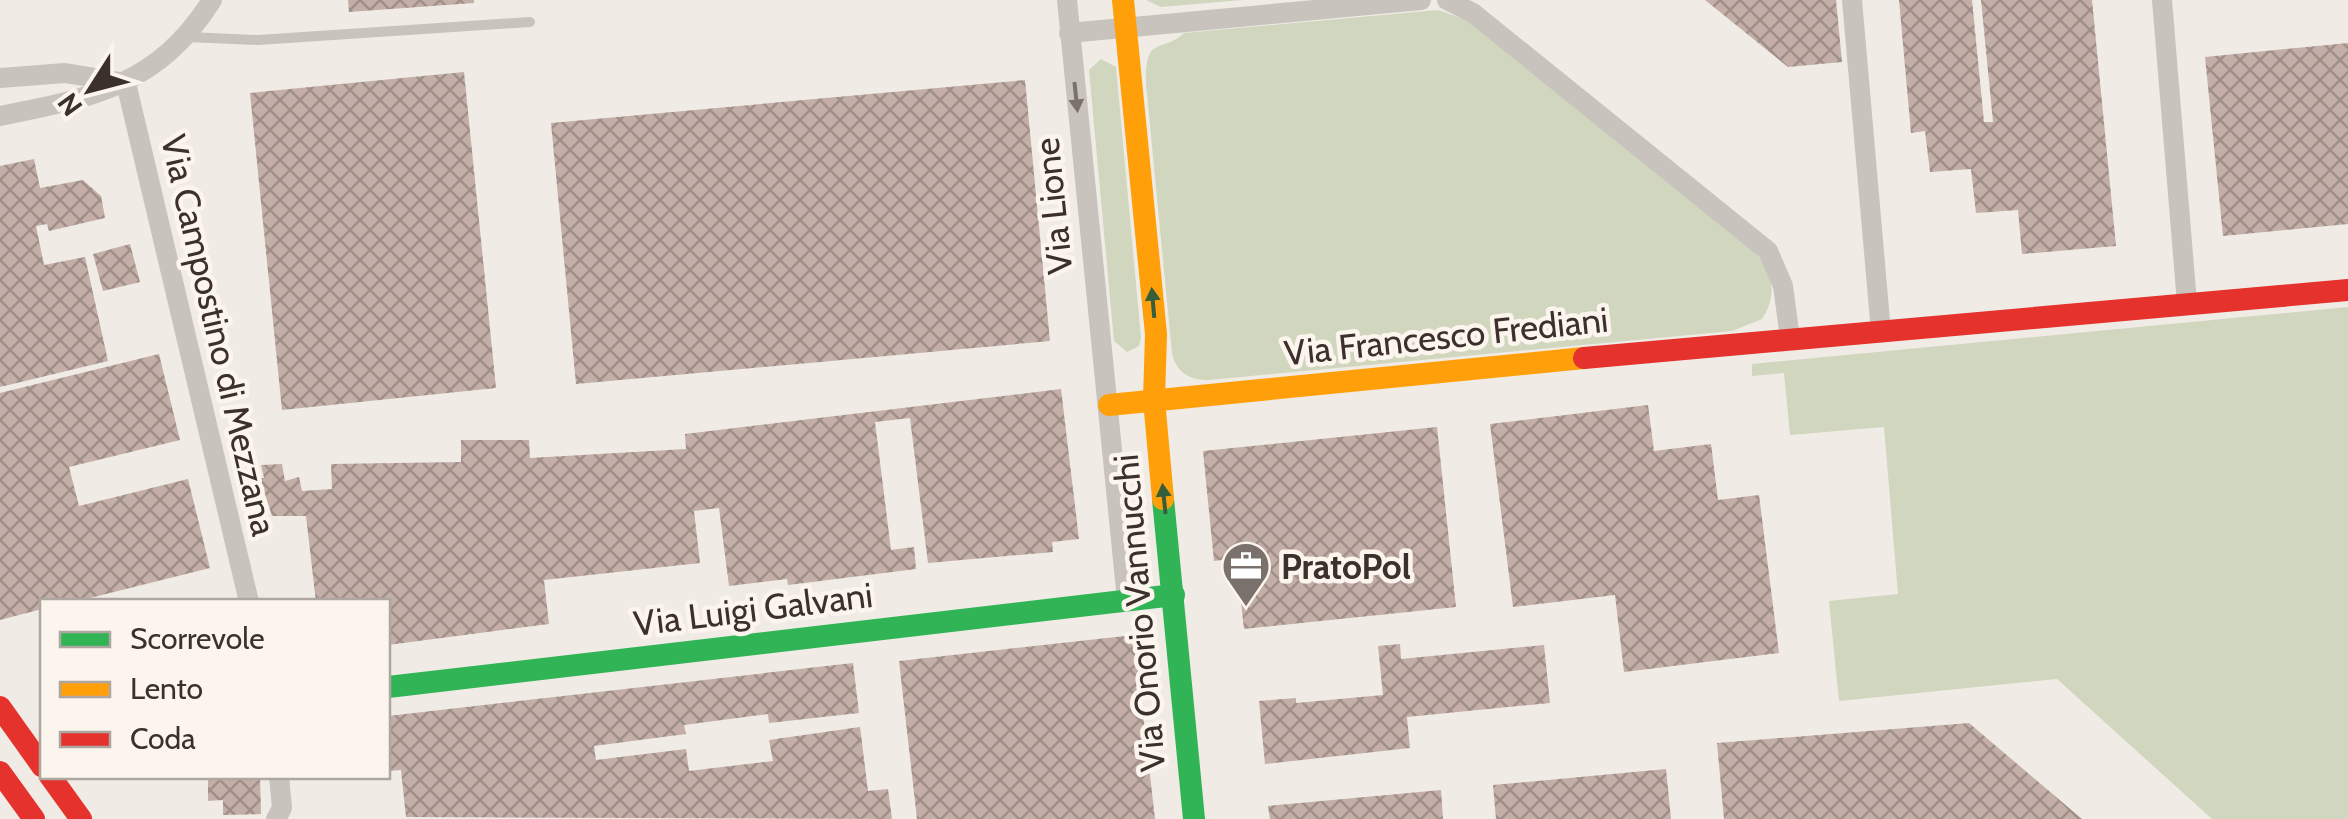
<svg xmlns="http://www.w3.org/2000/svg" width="2348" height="819" viewBox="0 0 2348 819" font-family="Cabin,sans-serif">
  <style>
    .green { fill: #d1d6bf }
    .building { fill: url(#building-cross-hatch) }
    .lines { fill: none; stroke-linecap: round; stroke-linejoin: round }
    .lane { stroke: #c9c3be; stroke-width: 10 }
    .street { stroke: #c9c3be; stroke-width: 20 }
    .fast { stroke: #30b455; stroke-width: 22 }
    .slow { stroke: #ff9f0a; stroke-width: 22 }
    .jam { stroke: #e5322d; stroke-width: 22 }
    .oneway { fill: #7b726d }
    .oneway2 { fill: #375e3a }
    .labels { text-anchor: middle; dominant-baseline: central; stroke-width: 9; stroke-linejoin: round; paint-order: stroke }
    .street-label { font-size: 35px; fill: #3b302b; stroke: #fbf5ee }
    .poi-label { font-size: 35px; font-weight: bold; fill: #3b302b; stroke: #fbf5ee; text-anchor: start }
  </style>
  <defs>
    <pattern id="building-cross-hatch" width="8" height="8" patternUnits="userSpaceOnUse" patternTransform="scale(2.5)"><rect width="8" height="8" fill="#c3afa7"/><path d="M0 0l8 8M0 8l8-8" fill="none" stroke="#a08f88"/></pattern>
  </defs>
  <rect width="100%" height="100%" fill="#f0ebe5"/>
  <g class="green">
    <polygon points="1146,0 1243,0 1161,7"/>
    <path d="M1438 10 1467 20 1756 253C1774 273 1777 297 1762 319L1732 331 1208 380C1189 380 1176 372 1172 353L1146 84C1145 33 1162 54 1184 33Z"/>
    <polygon points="1101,59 1116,67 1141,338 1139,346 1127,352 1114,341 1089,70"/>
    <polygon points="2348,307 2348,819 2212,819 2057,679 1839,701 1829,601 1898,594 1884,427 1790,435 1784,373 1752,376 1752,364"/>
  </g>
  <g class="building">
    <polygon points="348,0 474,0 474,3 349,12"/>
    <polygon points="1705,0 1836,0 1842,62 1788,67"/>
    <polygon points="1899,0 1972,0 1984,122 1993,122 1981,0 2092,0 2116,246 2022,254 2018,210 1976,213 1971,169 1930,172 1925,131 1911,133"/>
    <polygon points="2348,43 2348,224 2223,236 2205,57"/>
    <polygon points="464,72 496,388 282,410 250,93"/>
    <polygon points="1025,80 1050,341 576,384 551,123"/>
    <polygon points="34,159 40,188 83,180 101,196 105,218 49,231 47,224 36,226 44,265 85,257 108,361 0,387 0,166"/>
    <polygon points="130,244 140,282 103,291 93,254"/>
    <polygon points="159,354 180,440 69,467 79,506 188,479 210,568 74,602 42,602 42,609 0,620 0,393"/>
    <polygon points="1061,389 1079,539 1052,542 1053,552 928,563 910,418 875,422 891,550 914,547 916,569 788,585 787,579 729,586 719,508 694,511 700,563 544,580 549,624 388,645 388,602 316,602 306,516 272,516 260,478 264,478 261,465 282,464 285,481 299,477 302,491 332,489 331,464 461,462 461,440 529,440 530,458 686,449 685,434"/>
    <polygon points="1648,405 1654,451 1711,444 1718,500 1759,495 1779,653 1624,672 1615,595 1513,607 1490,424"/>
    <polygon points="1437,427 1456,607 1244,629 1236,558 1214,561 1203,451"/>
    <polygon points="1134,635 1155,819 917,819 899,661"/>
    <polygon points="1400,644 1401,659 1544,645 1550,703 1407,717 1410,748 1265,764 1259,701 1296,698 1296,703 1383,695 1378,646"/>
    <polygon points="853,663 859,713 769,723 768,714 684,725 686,734 594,746 596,760 686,749 689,771 773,761 769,740 860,727 868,791 888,789 892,819 406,817 401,770 388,771 388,716"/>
    <polygon points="1969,723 2082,819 1724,819 1717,743"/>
    <polygon points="1666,769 1671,819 1496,819 1493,785"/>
    <polygon points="208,776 260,776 261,814 223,815 223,800 208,801"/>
    <polygon points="1441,790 1443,819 1270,819 1268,806"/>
  </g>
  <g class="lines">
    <polyline class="lane" points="187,37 258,40 530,22"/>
    <g class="street">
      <polyline points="1067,0 1127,600"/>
      <polyline points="1447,0 1473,13 1768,251 1783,286 1790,338"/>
      <polyline points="1852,0 1881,332"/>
      <polyline points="2162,0 2187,303"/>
      <polyline points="1069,33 1421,0"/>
      <polyline points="0,78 65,73 126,83 249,602"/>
      <path d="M0 116C92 98 159 85 212 0"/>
      <polyline points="276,819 282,808 279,776"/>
    </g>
    <g class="fast">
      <polyline points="1163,499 1194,819"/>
      <polyline points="388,687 1174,595"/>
    </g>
    <g class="slow">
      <polyline points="1123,0 1156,334 1154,400 1163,499"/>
      <polyline points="1109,405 1584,358"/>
    </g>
    <g class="jam">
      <polyline points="1584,358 2348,290"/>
      <polyline points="0,707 42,766"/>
      <polyline points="0,772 34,819"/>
      <polyline points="50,776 81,819"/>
    </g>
  </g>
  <defs><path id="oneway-solid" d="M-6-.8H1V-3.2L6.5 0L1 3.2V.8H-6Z" transform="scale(2.5)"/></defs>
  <use class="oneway" href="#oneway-solid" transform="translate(1076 97) rotate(84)"/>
  <g class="oneway2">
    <use href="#oneway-solid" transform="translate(1153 303) rotate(-95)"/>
    <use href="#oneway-solid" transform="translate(1164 499) rotate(-96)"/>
  </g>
  <defs>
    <g id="office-pin" transform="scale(2.5)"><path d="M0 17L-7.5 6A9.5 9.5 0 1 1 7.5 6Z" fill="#7a716c" stroke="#fbf5ee"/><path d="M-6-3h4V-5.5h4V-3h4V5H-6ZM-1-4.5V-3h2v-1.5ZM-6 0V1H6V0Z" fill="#fff"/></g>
  </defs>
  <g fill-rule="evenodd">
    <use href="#office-pin" x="1246" y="566"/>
  </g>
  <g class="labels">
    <g class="street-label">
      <text transform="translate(1053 206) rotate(-96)">Via Lione</text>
      <text transform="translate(219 335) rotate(77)">Via Campostino di Mezzana</text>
      <text transform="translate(1446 336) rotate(-6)">Via Francesco Frediani</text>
      <text transform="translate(753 609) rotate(-7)">Via Luigi Galvani</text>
      <text transform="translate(1139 613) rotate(-95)">Via Onorio Vannucchi</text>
    </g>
    <g class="poi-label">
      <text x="1281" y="566">PratoPol</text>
    </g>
  </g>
  <rect x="40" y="599" width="350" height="180" fill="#fbf5ee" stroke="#aea6a0" stroke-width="2.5"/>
  <rect x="60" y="632" width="50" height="15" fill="#30b455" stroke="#aea6a0" stroke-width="2.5"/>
  <text x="130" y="649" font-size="30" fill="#3b302b">Scorrevole</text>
  <rect x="60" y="682" width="50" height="15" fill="#ff9f0a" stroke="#aea6a0" stroke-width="2.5"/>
  <text x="130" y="699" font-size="30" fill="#3b302b">Lento</text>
  <rect x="60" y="732" width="50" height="15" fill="#e5322d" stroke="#aea6a0" stroke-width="2.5"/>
  <text x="130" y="749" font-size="30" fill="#3b302b">Coda</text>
  <g transform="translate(90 90) rotate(234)" stroke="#fbf5ee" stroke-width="8" paint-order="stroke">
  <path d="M0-8L18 38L0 25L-18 38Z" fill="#3b302b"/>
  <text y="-15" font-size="28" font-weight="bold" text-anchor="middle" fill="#3b302b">N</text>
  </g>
</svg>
